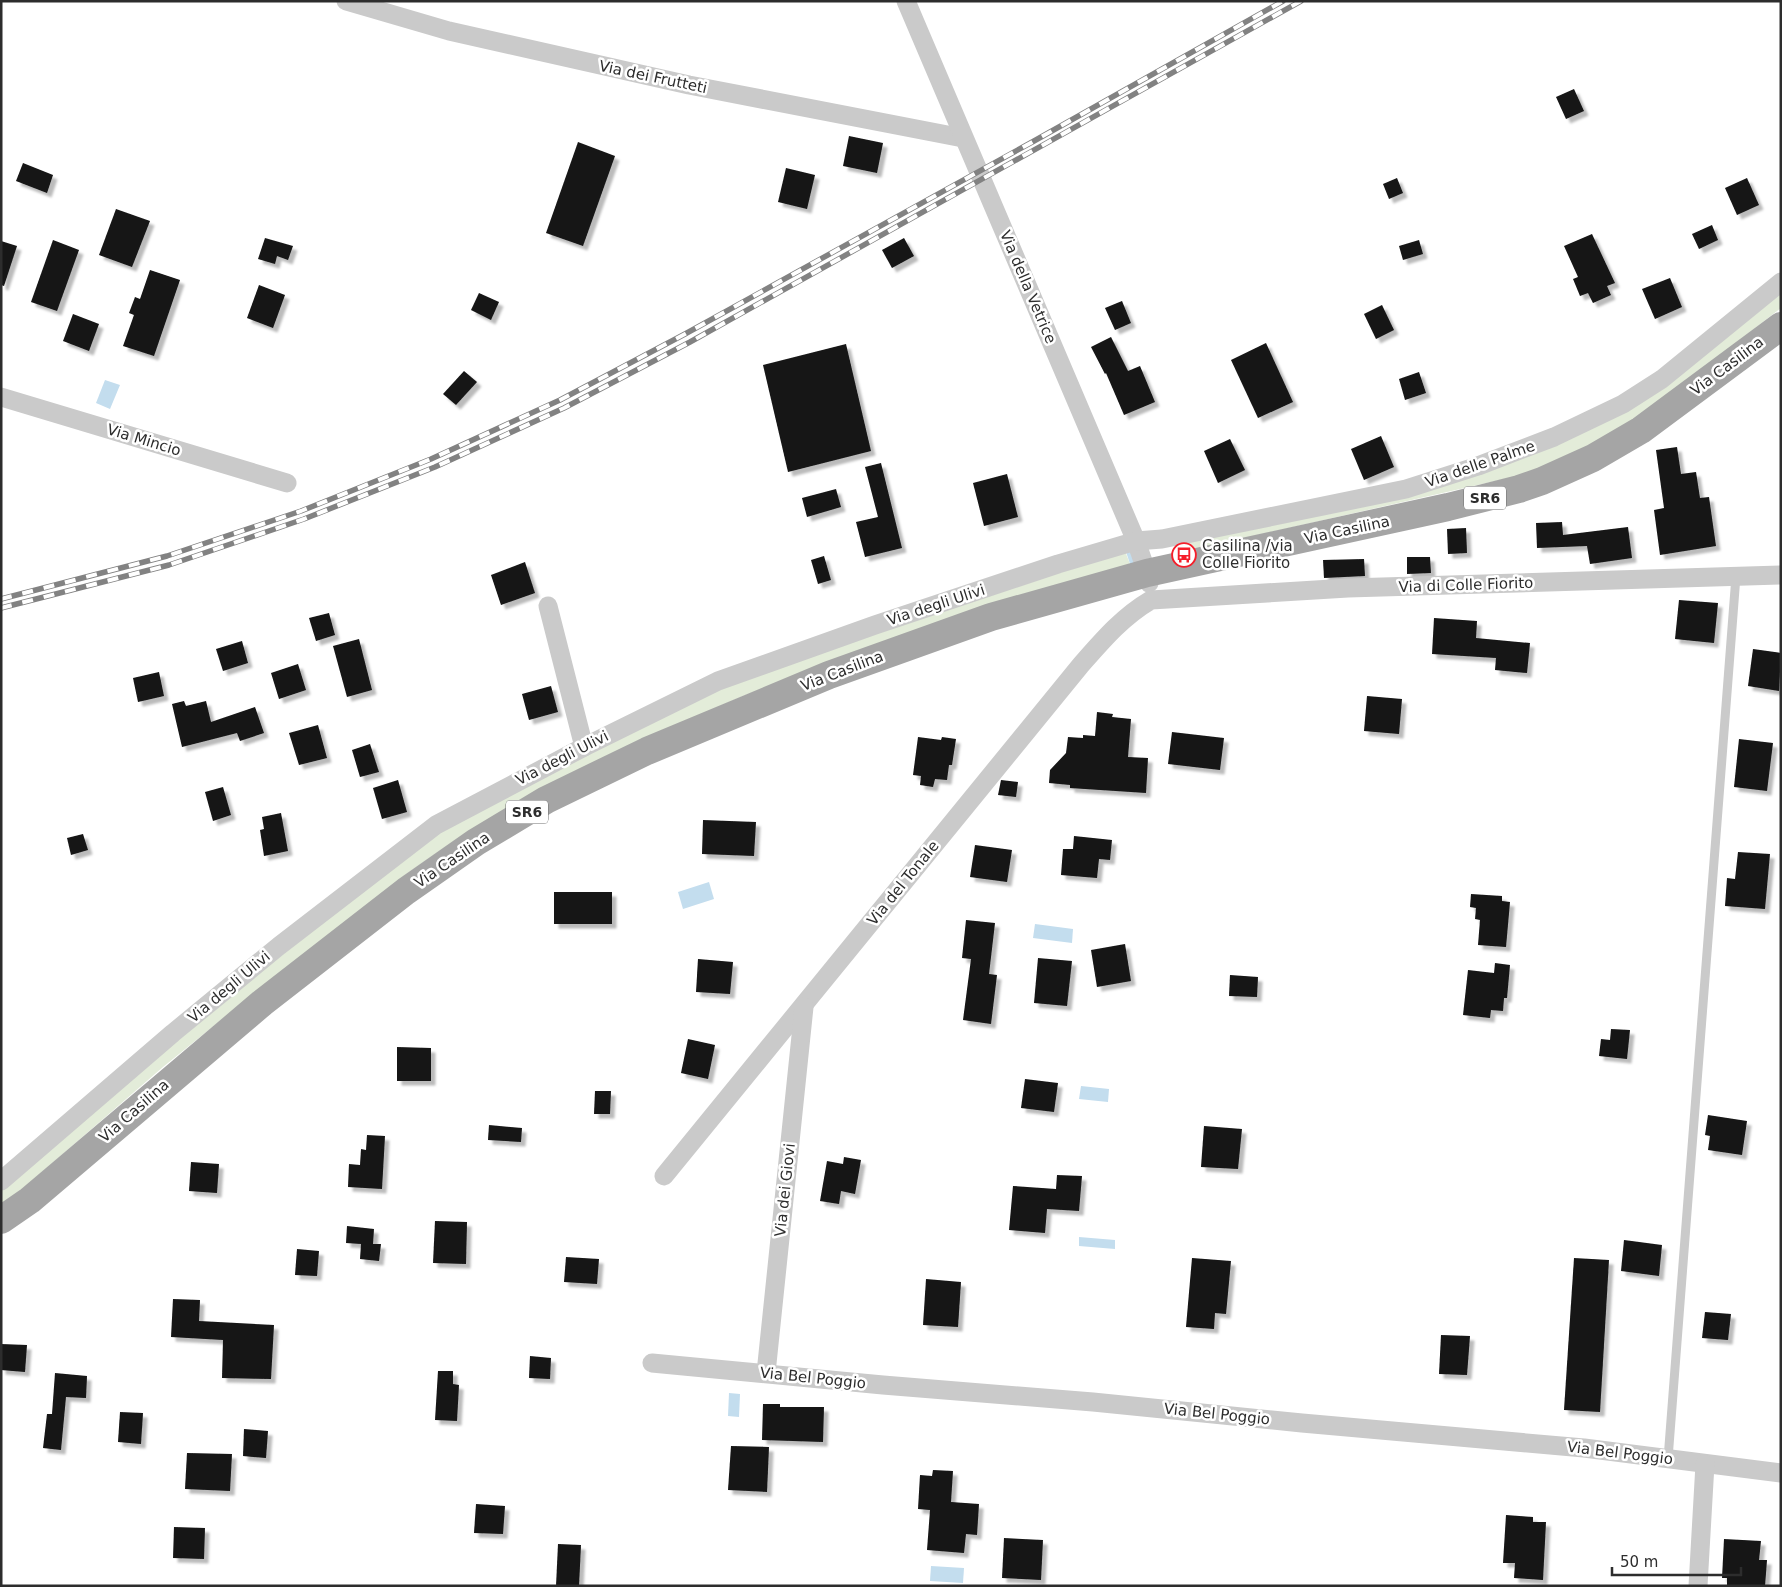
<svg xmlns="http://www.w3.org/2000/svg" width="1782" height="1587" viewBox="0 0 1782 1587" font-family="'DejaVu Sans',sans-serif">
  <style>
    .green { fill: #e3ecd9 }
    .water { fill: #c3ddee }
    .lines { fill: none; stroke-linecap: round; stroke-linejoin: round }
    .stream { stroke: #c3ddee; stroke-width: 5 }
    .building { fill: #141414; filter: url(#shadow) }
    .service { stroke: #cacaca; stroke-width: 9 }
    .minor { stroke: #cacaca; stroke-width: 19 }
    .primary { stroke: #a5a5a5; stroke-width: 28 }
    .rail-casing { stroke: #828282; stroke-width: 5.5 }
    .rail { stroke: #fff; stroke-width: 4; stroke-dasharray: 11; stroke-linecap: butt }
    .labels { text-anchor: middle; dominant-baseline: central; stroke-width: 5; stroke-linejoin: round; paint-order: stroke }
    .shield { fill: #fff; stroke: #6c6c6c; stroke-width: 1 }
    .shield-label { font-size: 14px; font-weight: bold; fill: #2d2d2d }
    .street-label { font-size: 15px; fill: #2d2d2d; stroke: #fff }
    .poi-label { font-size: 15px; fill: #2d2d2d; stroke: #fff; text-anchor: start }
  </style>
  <defs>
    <filter id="shadow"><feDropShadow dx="4.5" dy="4.5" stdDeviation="1" flood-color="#0004"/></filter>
  </defs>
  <rect width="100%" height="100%" fill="#fff"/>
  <g class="green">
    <polygon points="1781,287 1781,308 1653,407 1595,446 1526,474 1183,552 1181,541 1379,499 1595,423"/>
    <polygon points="1125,551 1130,564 826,664 743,696 641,740 460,837 409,872 263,986 163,1067 27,1185 1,1205 1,1183 226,997 433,834 638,723 785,663"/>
  </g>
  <g class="water">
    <polygon points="105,380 120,385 110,409 96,403"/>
    <polygon points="709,882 714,899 683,909 678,892"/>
    <polygon points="1035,924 1073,929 1072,943 1033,938"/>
    <polygon points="1081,1086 1109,1089 1108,1102 1079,1099"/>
    <polygon points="1079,1237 1115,1240 1115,1249 1079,1246"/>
    <polygon points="729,1393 740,1394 739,1417 728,1416"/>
    <polygon points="931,1566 964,1568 963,1583 930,1581"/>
  </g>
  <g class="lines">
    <polyline class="stream" points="1128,550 1132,562"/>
  </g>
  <g class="building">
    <polygon points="1574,89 1584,111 1566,119 1556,97"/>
    <polygon points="849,136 883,143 877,173 843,166"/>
    <polygon points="578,142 615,156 583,246 546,233"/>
    <polygon points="23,163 53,175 47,193 16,181"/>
    <polygon points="786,168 815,175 807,209 778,202"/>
    <polygon points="1397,178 1403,193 1389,199 1383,184"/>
    <polygon points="1747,178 1759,205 1737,215 1725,188"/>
    <polygon points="116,209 150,221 132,267 99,255"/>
    <polygon points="1712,225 1718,240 1699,249 1692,234"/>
    <polygon points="1592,234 1615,283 1607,286 1611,295 1593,303 1588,293 1580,296 1573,279 1578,277 1564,246"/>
    <polygon points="265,238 293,246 288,260 277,256 275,264 258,259"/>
    <polygon points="904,238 914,256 892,268 882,250"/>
    <polygon points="53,240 79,250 57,311 31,302"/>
    <polygon points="1419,240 1423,254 1403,260 1399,246"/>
    <polygon points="1,241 17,246 4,286 1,285"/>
    <polygon points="150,270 180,280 154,356 123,346 134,315 129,313 135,297 140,299"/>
    <polygon points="1670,278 1682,307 1655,319 1642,289"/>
    <polygon points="259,285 285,295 273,328 247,318"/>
    <polygon points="479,293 499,302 491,320 471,310"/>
    <polygon points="1122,301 1131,323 1115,330 1105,308"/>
    <polygon points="1382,305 1394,330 1376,339 1364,314"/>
    <polygon points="73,314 99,324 89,351 63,341"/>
    <polygon points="1111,337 1128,371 1140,366 1155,402 1124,415 1106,373 1105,374 1091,347"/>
    <polygon points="1266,343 1293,402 1258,418 1231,360"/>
    <polygon points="846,344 871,451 788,472 763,365"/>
    <polygon points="464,371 477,382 456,405 443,394"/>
    <polygon points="1419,372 1426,393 1405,400 1399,379"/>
    <polygon points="1381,436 1394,467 1364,480 1351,449"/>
    <polygon points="1230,439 1245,470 1218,483 1204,451"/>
    <polygon points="1677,447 1681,474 1696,472 1700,498 1709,497 1716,546 1660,555 1654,510 1664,508 1656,450"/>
    <polygon points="881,463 902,548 865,557 856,522 878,517 865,467"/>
    <polygon points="1007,474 1018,517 984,526 973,483"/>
    <polygon points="836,489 841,507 807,517 802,498"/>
    <polygon points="1562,522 1563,535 1628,527 1632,558 1590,564 1587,546 1537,548 1536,523"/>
    <polygon points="1466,528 1467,553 1448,554 1447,529"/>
    <polygon points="824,556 831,580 818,584 811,560"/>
    <polygon points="1407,557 1430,557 1431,573 1407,574"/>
    <polygon points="1364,559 1365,576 1324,578 1323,560"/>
    <polygon points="525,562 535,593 501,605 491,575"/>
    <polygon points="1679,600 1718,603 1714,643 1675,639"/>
    <polygon points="329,613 335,635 316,641 309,618"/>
    <polygon points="1434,618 1477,621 1476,638 1530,643 1527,673 1495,670 1496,658 1432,654"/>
    <polygon points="359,639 372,690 347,697 333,646"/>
    <polygon points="242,641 248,663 223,671 216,649"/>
    <polygon points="1753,649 1781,653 1779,691 1748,686"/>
    <polygon points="298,664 306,690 279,699 271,673"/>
    <polygon points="159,672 164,696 138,702 133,678"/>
    <polygon points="551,686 558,712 529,720 522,694"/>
    <polygon points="1367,696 1402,699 1399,734 1364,731"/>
    <polygon points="184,701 186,706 206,701 211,722 255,707 264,733 240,741 237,733 182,747 172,704"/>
    <polygon points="1097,712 1113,714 1112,717 1131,719 1128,757 1148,758 1146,793 1070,788 1070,785 1049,783 1050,770 1066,753 1068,737 1083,738 1083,735 1095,736"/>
    <polygon points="318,725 327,758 299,765 289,733"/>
    <polygon points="1172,732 1224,738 1220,770 1168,764"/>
    <polygon points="918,737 941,740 942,737 956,739 952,765 949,765 947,780 935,779 933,787 920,785 921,776 913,775"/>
    <polygon points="1739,739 1773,743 1767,791 1734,787"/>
    <polygon points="370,744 379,772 360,777 352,750"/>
    <polygon points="398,780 407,812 382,819 373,788"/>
    <polygon points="1001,780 1018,782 1016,797 998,795"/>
    <polygon points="223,787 231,815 213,821 205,792"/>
    <polygon points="281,813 288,851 264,856 260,830 264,829 262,817"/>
    <polygon points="703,820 756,822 754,856 702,854"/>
    <polygon points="83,834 88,850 71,855 67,838"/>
    <polygon points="1074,836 1112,840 1110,860 1099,859 1097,878 1061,875 1063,849 1073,849"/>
    <polygon points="975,845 1012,850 1007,882 970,877"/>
    <polygon points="1738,852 1770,854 1765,909 1725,906 1727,878 1735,879"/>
    <rect x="554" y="892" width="58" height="32"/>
    <polygon points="1471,894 1502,896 1502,901 1510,902 1506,947 1478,945 1480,920 1475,919 1476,908 1470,907"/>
    <polygon points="966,920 995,923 989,974 997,975 991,1024 963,1020 971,959 962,958"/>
    <polygon points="1125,944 1131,981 1097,987 1091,950"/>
    <polygon points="1038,958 1072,961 1067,1006 1034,1003"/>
    <polygon points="698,959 733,962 730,994 696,992"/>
    <polygon points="1495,963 1510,965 1507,998 1504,998 1503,1011 1491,1010 1490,1018 1463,1015 1468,970 1494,973"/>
    <polygon points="1230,975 1258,977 1257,997 1229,996"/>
    <polygon points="1611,1029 1630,1030 1627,1059 1599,1056 1601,1039 1610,1040"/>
    <polygon points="688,1039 715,1045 708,1079 681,1073"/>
    <polygon points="397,1047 431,1048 431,1081 397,1081"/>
    <polygon points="1025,1079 1058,1083 1054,1112 1021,1108"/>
    <polygon points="595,1091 611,1091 610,1114 594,1114"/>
    <polygon points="1708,1115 1747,1121 1742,1155 1708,1150 1710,1136 1705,1135"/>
    <polygon points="489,1125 522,1128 521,1142 488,1140"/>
    <polygon points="1204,1126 1242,1129 1238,1169 1201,1167"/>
    <polygon points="367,1135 385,1136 382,1189 348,1187 349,1164 360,1165 361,1149 366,1150"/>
    <polygon points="844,1157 861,1160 855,1194 841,1191 839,1204 820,1201 827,1161 843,1164"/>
    <polygon points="191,1162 219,1164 217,1193 189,1191"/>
    <polygon points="1057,1175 1082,1176 1079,1211 1047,1209 1045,1233 1009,1230 1013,1186 1056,1189"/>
    <polygon points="435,1221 467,1222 466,1264 433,1263"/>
    <polygon points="347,1226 374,1229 373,1244 381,1244 379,1261 360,1259 361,1244 346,1243"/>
    <polygon points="1624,1240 1662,1245 1659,1276 1621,1271"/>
    <polygon points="297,1249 319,1251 317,1276 295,1275"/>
    <polygon points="566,1257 599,1259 597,1284 564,1282"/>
    <polygon points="1192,1258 1231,1261 1226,1314 1215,1313 1214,1329 1186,1327"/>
    <polygon points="1574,1258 1609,1260 1600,1412 1564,1410"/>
    <polygon points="926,1279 961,1282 958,1327 923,1325"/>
    <polygon points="173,1299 200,1300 199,1321 274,1325 271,1379 222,1378 223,1340 171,1337"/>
    <polygon points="1705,1312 1731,1314 1728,1340 1702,1338"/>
    <polygon points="1441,1335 1470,1336 1467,1375 1439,1374"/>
    <polygon points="1,1344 27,1345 25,1372 1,1370"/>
    <polygon points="530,1356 551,1358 550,1379 529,1378"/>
    <polygon points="438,1371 453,1371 453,1384 459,1385 457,1421 435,1420"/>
    <polygon points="55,1373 87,1376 86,1398 66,1397 61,1450 43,1448 47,1414 52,1414"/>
    <polygon points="763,1404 780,1404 780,1407 824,1407 823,1442 762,1440"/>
    <polygon points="120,1412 143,1413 141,1444 118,1442"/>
    <polygon points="244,1429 268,1431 266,1458 243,1456"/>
    <polygon points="731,1446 769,1447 767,1492 728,1490"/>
    <polygon points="187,1453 232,1454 230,1491 185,1489"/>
    <polygon points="933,1470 953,1471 951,1502 979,1504 977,1535 966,1534 964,1553 927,1550 930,1510 918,1509 920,1475 932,1476"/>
    <polygon points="476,1504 505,1506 503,1534 474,1533"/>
    <polygon points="1506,1515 1533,1517 1533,1522 1546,1522 1543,1580 1514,1578 1515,1563 1503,1563"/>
    <polygon points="174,1527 205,1528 204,1559 173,1558"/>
    <polygon points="1004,1538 1043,1540 1041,1580 1002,1578"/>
    <polygon points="1724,1539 1761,1541 1759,1560 1767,1560 1765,1586 1727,1586 1727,1578 1722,1578"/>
    <polygon points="558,1544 581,1545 579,1586 556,1586"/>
  </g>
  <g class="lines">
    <polyline class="service" points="1668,1459 1736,576"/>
    <g class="minor">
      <polyline points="346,1 449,31 689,85 963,138"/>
      <polyline points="906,1 1136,541 1147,573 1149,583"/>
      <polyline points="1,397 287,483"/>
      <polyline points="548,606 584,747"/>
      <path d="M664 1176 1080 666C1102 641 1122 617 1151 600L1348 588 1781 575"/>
      <polyline points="1,1181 173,1033 279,946 436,825 584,747 718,681 875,625 1058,564 1136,541 1162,539 1406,489 1478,466 1554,437 1623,404 1662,379 1781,282"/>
      <polyline points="652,1363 883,1385 1093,1402 1302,1423 1584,1448 1781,1473"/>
      <polyline points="766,1373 804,1007"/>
      <polyline points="1698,1586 1705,1464"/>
    </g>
    <polyline class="primary" points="1,1220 30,1200 262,1003 406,891 476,842 546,800 647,751 829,675 991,617 1147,573 1448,507 1519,489 1542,481 1593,458 1641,430 1781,326"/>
    <g class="rail-casing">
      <g id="rail">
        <polyline points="1,599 167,556 301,511 431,459 560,400 685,334 1034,141 1283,1"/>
        <polyline points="1,608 169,565 304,519 435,467 564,408 690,342 1301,1"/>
      </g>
    </g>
    <use href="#rail" class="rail"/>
  </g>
  <defs>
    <g id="bus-ring" transform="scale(1.25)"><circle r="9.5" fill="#fff" stroke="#f51e2a" stroke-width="1.5"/><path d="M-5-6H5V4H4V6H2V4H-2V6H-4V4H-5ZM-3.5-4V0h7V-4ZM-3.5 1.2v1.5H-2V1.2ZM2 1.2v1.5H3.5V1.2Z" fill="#f51e2a"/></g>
  </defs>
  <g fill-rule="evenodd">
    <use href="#bus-ring" x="1184" y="555"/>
  </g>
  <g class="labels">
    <g class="shield">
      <rect x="1464" y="486.5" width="42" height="23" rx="4"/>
      <rect x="506" y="800.5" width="42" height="23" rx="4"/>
    </g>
    <g class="shield-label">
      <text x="1485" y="498">SR6</text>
      <text x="527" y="812">SR6</text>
    </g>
    <g class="street-label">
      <text transform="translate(653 77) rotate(12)">Via dei Frutteti</text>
      <text transform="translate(1028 287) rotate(67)">Via della Vetrice</text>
      <text transform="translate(1727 366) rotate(-37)">Via Casilina</text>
      <text transform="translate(144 440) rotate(17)">Via Mincio</text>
      <text transform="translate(1480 464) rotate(-19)">Via delle Palme</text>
      <text transform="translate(1347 530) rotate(-12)">Via Casilina</text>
      <text transform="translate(1466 585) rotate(-2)">Via di Colle Fiorito</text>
      <text transform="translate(936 605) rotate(-18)">Via degli Ulivi</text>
      <text transform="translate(842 671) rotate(-21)">Via Casilina</text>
      <text transform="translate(562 758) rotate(-27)">Via degli Ulivi</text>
      <text transform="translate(452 860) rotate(-34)">Via Casilina</text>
      <text transform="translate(903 883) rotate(-51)">Via del Tonale</text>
      <text transform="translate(229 987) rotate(-40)">Via degli Ulivi</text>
      <text transform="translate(134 1111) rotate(-41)">Via Casilina</text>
      <text transform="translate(785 1190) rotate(-84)">Via dei Giovi</text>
      <text transform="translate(813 1378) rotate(6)">Via Bel Poggio</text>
      <text transform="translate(1217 1414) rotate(6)">Via Bel Poggio</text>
      <text transform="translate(1620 1453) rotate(7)">Via Bel Poggio</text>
    </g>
    <g class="poi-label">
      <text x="1202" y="546">Casilina /via<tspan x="1202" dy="17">Colle Fiorito</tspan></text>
    </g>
  </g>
  <rect width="1782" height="1587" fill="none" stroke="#2d2d2d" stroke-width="5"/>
  <path d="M1612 1567v8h129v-8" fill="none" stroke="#2d2d2d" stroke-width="2.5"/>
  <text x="1620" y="1567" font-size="15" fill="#2d2d2d" stroke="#ffffff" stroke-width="4" paint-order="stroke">50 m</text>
</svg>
